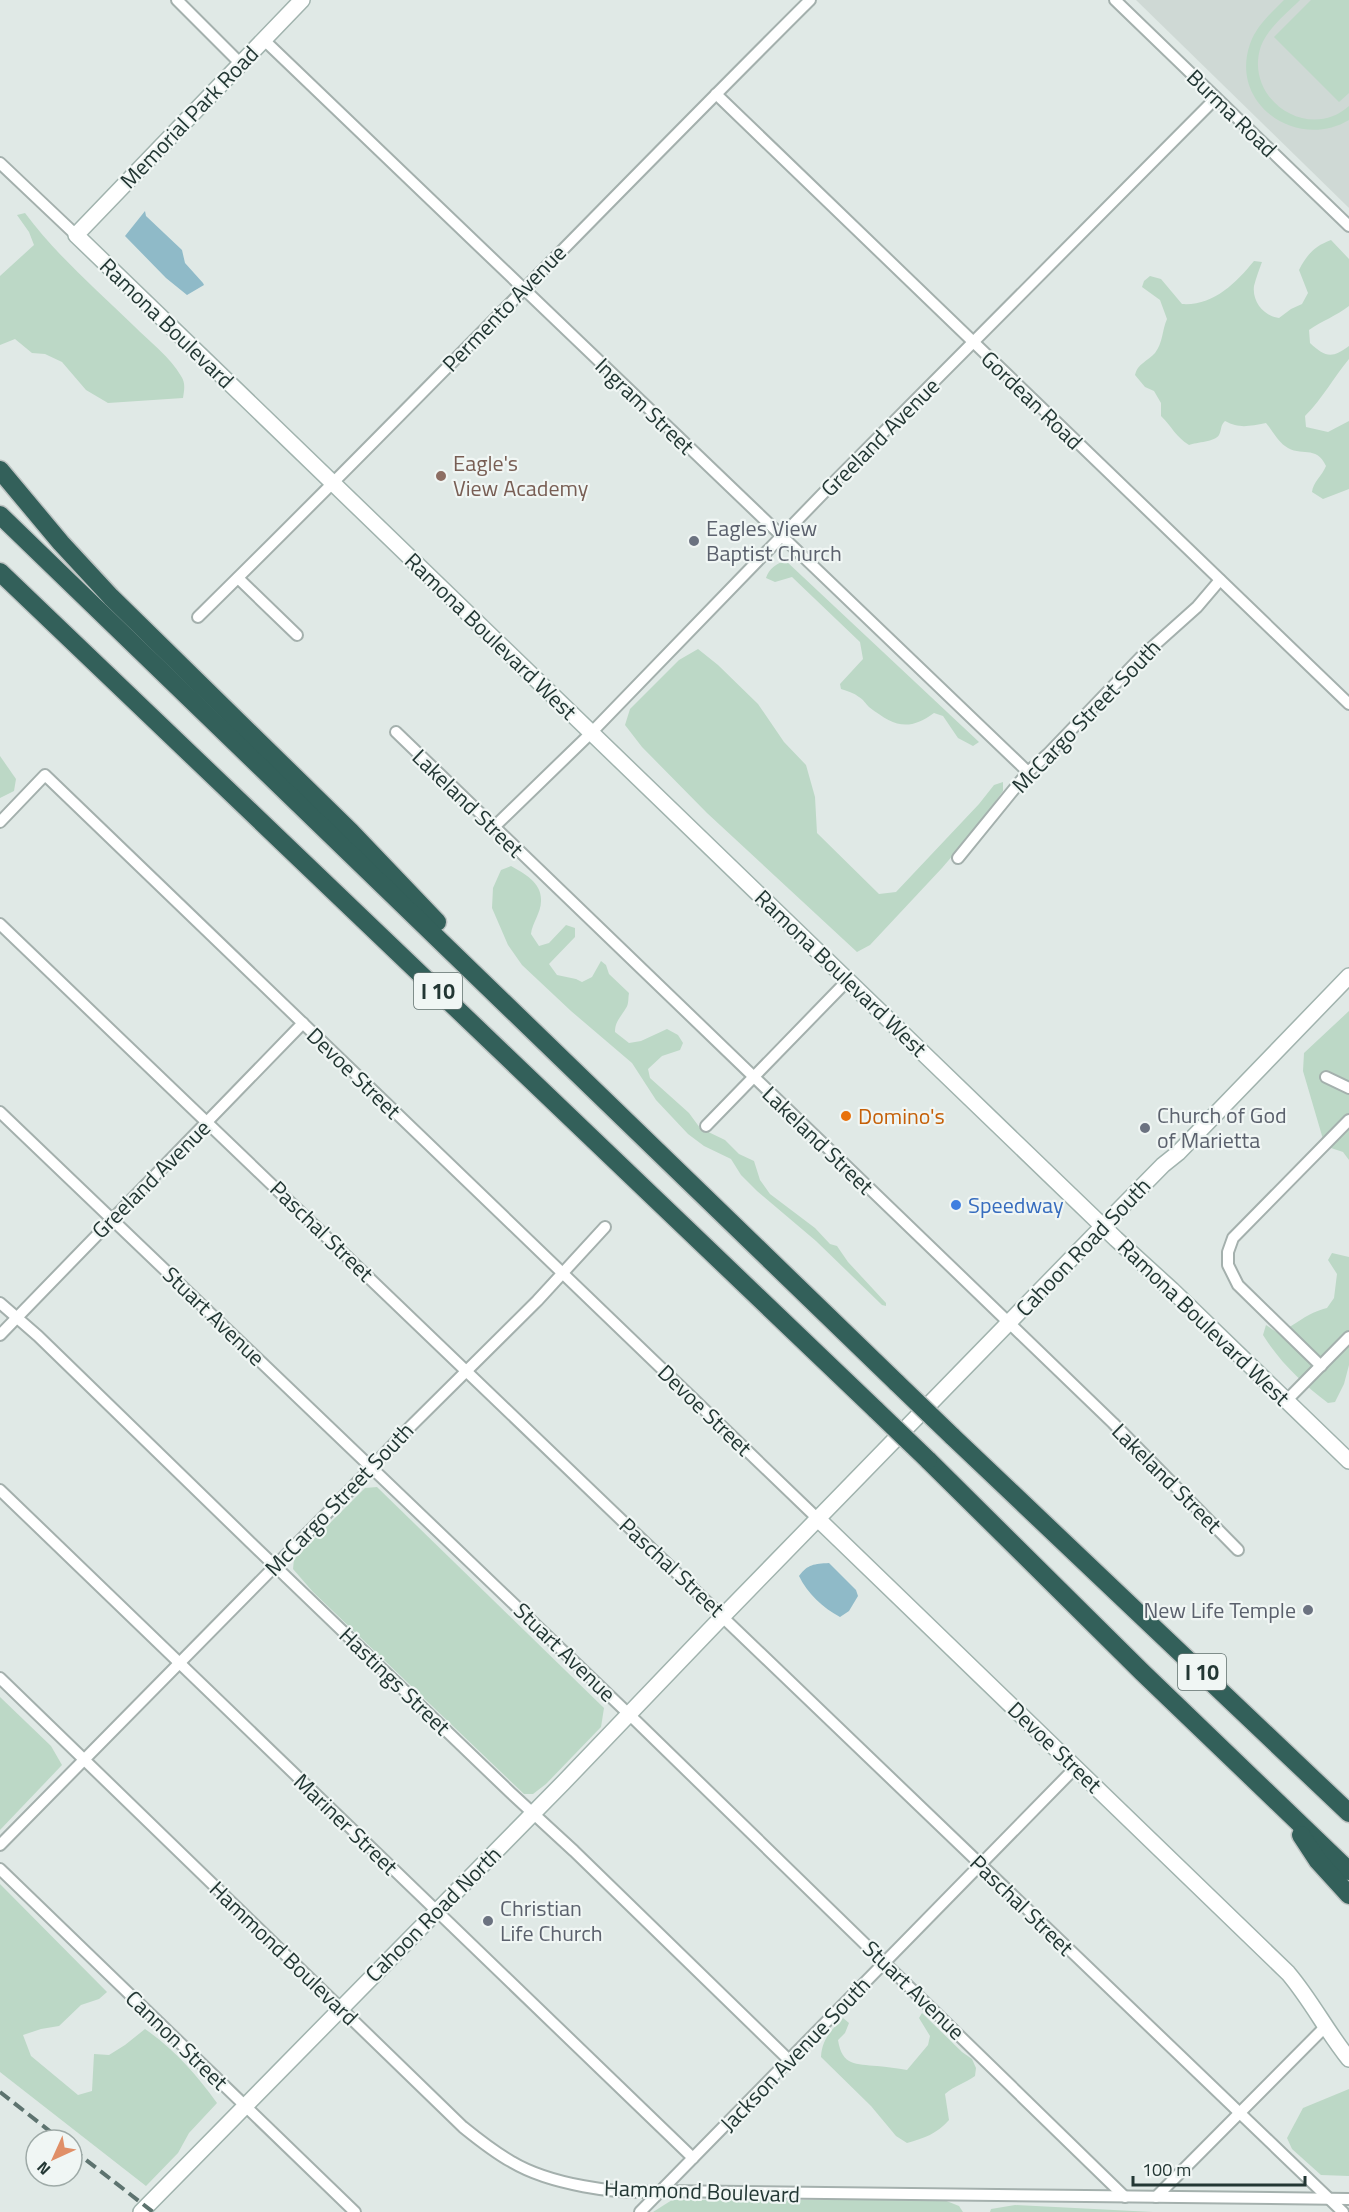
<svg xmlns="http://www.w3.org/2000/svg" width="1349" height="2212" viewBox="0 0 1349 2212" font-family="'Titillium Web',sans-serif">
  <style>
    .built { fill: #cfd9d5 }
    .green { fill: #bcd8c6 }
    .water { fill: #8fbac8 }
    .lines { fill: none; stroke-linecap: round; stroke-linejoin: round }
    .street-casing { stroke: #a4b0ad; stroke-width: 14 }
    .secondary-casing { stroke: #a1b3ae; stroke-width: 18 }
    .highway-casing { stroke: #bdc3c2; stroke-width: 21 }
    .street { stroke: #fff; stroke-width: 10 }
    .secondary { stroke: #fff; stroke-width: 15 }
    .highway { stroke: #33605a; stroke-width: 18 }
    .rail { stroke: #5d736f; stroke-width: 4; stroke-dasharray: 12 6; stroke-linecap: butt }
    .highway-bridge-casing { stroke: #bdc3c2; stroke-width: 21; stroke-linecap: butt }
    .highway-bridge { stroke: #33605a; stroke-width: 18 }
    .education-dot { fill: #8d6e63; stroke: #f0f6f4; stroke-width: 2 }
    .worship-dot { fill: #6b7280; stroke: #f0f6f4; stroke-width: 2 }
    .food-dot { fill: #e8710a; stroke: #f0f6f4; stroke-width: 2 }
    .shop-dot { fill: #3f7fe0; stroke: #f0f6f4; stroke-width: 2 }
    .labels { text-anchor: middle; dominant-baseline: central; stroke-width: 4.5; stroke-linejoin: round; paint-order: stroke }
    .shield { fill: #f0f6f4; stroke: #60706e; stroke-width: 1.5 }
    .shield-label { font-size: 21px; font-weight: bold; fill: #233734 }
    .street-label { font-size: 22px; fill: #233734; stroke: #f0f6f4 }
    .education-label { font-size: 22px; fill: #785e54; stroke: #f0f6f4; text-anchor: start }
    .worship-label { font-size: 22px; fill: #5b616d; stroke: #f0f6f4; text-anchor: start }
    .food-label { font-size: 22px; fill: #c56008; stroke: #f0f6f4; text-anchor: start }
    .shop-label { font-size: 22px; fill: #366cbe; stroke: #f0f6f4; text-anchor: start }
  </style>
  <rect width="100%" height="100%" fill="#e0e9e6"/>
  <polygon class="built" points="1136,0 1349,0 1349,208"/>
  <g class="green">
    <path d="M1284 0H1300C1286 14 1268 28 1261 46 1243 98 1308 143 1349 106V120C1297 151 1229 104 1250 44 1256 26 1271 13 1284 0Z"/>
    <polygon points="1311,0 1349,0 1349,93 1339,102 1274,37"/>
    <path d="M25 213C57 256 96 289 134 326 149 341 170 357 181 376 186 383 184 391 183 398L108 403 86 390 62 362 45 354 32 353 15 339 0 345V276L34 245 29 232 17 215Z"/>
    <path d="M1331 240 1349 259V306C1336 316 1322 321 1309 330L1310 343C1325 357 1332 359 1349 346V359C1333 378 1323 398 1305 416L1306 427 1328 432 1349 421V489L1323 499 1312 492C1313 482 1322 476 1326 466 1316 444 1301 458 1285 446 1278 441 1272 430 1266 423 1249 426 1240 429 1225 421 1220 426 1222 429 1219 435 1215 442 1197 442 1189 445 1175 436 1173 428 1161 416V403L1154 391 1145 387 1135 375C1137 364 1148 361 1155 353 1163 343 1162 330 1167 319L1160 300 1142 287 1144 281 1150 276 1161 279 1182 304C1213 306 1235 284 1254 261L1262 262C1259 270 1256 278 1254 286 1252 302 1264 316 1279 318L1291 309 1302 304 1308 293 1299 270C1307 254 1315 246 1331 240Z"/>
    <path d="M786 561 979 742 973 746 958 738 943 716 934 713C908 732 894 726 869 707 866 704 863 699 859 697 854 693 847 691 841 689L840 684 863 659 860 642 792 577 775 582 766 578C769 569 776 563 786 561Z"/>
    <polygon points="698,649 718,665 758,704 784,742 806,765 815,797 817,833 879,894 896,892 979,804 994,785 1003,782 1003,791 978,826 942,868 870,945 857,952 707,813 642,747 625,725 630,709 679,660"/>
    <polygon points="0,756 16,779 14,791 0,798"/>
    <path d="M511 866C525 874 542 883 541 901 541 913 532 923 531 934L539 946 549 943 566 925 575 928V937L549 964 557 975 576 979 582 982 592 977 601 961 606 965 609 974 629 993C628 998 629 1004 626 1008 621 1017 615 1021 615 1032L629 1043 641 1041 667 1029 678 1035 683 1043 680 1050 662 1056 648 1069 650 1078 689 1113 700 1128 725 1140 739 1154 754 1161 760 1180 770 1194 815 1228 830 1244 837 1246 848 1262 886 1303V1306L882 1305 816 1241 757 1191 741 1175 731 1159 704 1146 688 1134 656 1100 632 1063 571 1011 522 965 508 945 492 908 493 888 501 870Z"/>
    <polygon points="1349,1011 1349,1160 1343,1152 1325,1146 1303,1071 1304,1053"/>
    <path d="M1332 1253 1349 1257V1365L1344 1384 1335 1402 1328 1403C1302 1383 1280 1362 1263 1335L1266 1325 1278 1333C1298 1324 1306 1313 1327 1308L1334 1298 1337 1274 1328 1260Z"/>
    <polygon points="377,1487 604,1708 601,1727 546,1784 533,1794 524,1794 313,1592 293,1569 294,1559 365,1488"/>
    <polygon points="0,1697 51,1746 62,1765 0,1830"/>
    <path d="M0 1884 107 1992 99 1999 81 2005 59 2026 41 2029 23 2035 31 2056 78 2095 92 2091 94 2054 109 2055 125 2045 145 2029C174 2049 196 2074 217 2103L189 2133 178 2153 146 2186 0 2072Z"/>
    <path d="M922 2013 962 2052 972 2059 976 2068 975 2076C965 2083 954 2086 945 2094L949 2120C937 2134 924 2138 907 2143L896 2136 871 2106 821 2057C822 2039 831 2031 843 2018L849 2023 845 2033 838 2040C842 2066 856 2064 877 2066 887 2067 897 2068 907 2070L928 2045 930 2036 919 2018Z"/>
    <polygon points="1349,2089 1349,2176 1321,2175 1292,2149 1287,2138 1303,2108"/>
    <polygon points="672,2200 944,2200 959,2206 963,2212 653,2212"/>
    <polygon points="1015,2205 1153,2212 990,2212 991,2209"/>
  </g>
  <g class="water">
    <polygon points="145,211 146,216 182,250 185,263 203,283 204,285 187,295 166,278 125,236"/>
    <path d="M829 1563 856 1590 858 1596 849 1611 840 1617C823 1608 807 1593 799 1576 808 1564 814 1564 829 1563Z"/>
  </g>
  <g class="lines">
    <g class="street-casing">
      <g id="street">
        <polyline points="177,0 240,63"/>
        <polyline points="1115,0 1349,226"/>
        <polyline points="263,39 1028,772"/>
        <polyline points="716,94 1349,704"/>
        <polyline points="0,163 76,235"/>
        <polyline points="238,578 297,635"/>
        <path d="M198 617C405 414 605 204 810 0"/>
        <polyline points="396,732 1113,1423 1238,1550"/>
        <polyline points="0,822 45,775 818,1519"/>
        <polyline points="494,827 591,733 837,479 1216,98"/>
        <polyline points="958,858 1028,772 1048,754 1140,658 1197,607 1220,580"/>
        <polyline points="0,924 1343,2212"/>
        <polyline points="1326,1077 1349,1088"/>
        <polyline points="0,1112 636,1721 1125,2197"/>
        <polyline points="706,1126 848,980"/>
        <polyline points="0,1303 38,1336 251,1543 511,1793 574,1851 789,2060"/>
        <polyline points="0,1335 303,1023"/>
        <polyline points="1321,1366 1238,1285 1228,1265 1228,1252 1233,1238 1349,1120"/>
        <polyline points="1286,1401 1349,1337"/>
        <polyline points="0,1490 693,2158"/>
        <path d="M0 1678 463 2127C479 2140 494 2152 512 2162 549 2184 617 2195 659 2191L1349 2199"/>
        <polyline points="0,1845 350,1490 411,1426 537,1301 605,1227"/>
        <polyline points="0,1869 355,2212"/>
        <polyline points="1156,2197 1326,2026"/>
        <polyline points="640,2212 1076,1767"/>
      </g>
    </g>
    <g class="secondary-casing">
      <g id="secondary">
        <polyline points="302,0 76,235 923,1053 1116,1239 1172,1290 1349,1461"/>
        <path d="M818 1519 1288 1973C1311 2000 1327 2032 1349 2059"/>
        <polyline points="141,2212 563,1783 723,1616 1103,1226 1163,1165 1178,1153 1349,976"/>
      </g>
    </g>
    <g class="highway-casing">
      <g id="highway">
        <polyline points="0,470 61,543 111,597 351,832 437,922"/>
        <polyline points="0,515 897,1383"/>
        <polyline points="0,572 876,1410"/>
        <polyline points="952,1436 1349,1813"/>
        <polyline points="928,1460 1142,1672 1349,1871"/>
        <polyline points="1301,1835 1318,1861 1349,1895"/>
      </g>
    </g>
    <use href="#street" class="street"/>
    <use href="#secondary" class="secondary"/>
    <use href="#highway" class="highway"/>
    <g class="rail">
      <polyline points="0,2092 61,2140"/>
      <polyline points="72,2149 153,2212"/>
    </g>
    <g class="highway-bridge-casing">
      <g id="highway-bridge">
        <polyline points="897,1383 952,1436"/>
        <polyline points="876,1410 928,1460"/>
      </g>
    </g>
    <use href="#highway-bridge" class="highway-bridge"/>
  </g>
  <circle class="education-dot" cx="441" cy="476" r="6"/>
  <g class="worship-dot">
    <circle cx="694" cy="541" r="6"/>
    <circle cx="1145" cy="1128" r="6"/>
    <circle cx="1308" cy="1610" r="6"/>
    <circle cx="488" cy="1921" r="6"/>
  </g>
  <circle class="food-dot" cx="846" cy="1116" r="6"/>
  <circle class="shop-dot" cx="956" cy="1205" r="6"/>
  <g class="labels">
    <g class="shield">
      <rect x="414" y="973" width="48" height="36" rx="4.5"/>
      <rect x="1178" y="1654" width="48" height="36" rx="4.5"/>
    </g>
    <g class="shield-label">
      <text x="438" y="991">I 10</text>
      <text x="1202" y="1672">I 10</text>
    </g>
    <g class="street-label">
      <text transform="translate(1232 113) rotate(44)">Burma Road</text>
      <text transform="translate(189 117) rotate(-46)">Memorial Park Road</text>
      <text transform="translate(504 308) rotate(-46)">Permento Avenue</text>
      <text transform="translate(167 323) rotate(44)">Ramona Boulevard</text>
      <text transform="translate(1032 400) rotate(44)">Gordean Road</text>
      <text transform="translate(645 406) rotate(44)">Ingram Street</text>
      <text transform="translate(880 437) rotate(-45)">Greeland Avenue</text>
      <text transform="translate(491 636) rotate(44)">Ramona Boulevard West</text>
      <text transform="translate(1086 716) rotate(-46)">McCargo Street South</text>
      <text transform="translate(468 803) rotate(44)">Lakeland Street</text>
      <text transform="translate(841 973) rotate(44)">Ramona Boulevard West</text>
      <text transform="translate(354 1073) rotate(44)">Devoe Street</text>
      <text transform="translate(818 1140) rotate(44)">Lakeland Street</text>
      <text transform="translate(151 1179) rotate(-45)">Greeland Avenue</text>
      <text transform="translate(322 1231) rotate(44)">Paschal Street</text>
      <text transform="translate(1083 1247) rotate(-46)">Cahoon Road South</text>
      <text transform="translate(214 1316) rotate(44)">Stuart Avenue</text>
      <text transform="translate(1204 1322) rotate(44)">Ramona Boulevard West</text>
      <text transform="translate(705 1410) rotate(44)">Devoe Street</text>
      <text transform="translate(1167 1478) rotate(45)">Lakeland Street</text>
      <text transform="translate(339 1499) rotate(-46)">McCargo Street South</text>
      <text transform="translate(672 1567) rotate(43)">Paschal Street</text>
      <text transform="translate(565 1652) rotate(44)">Stuart Avenue</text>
      <text transform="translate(395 1681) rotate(44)">Hastings Street</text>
      <text transform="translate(1055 1747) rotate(44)">Devoe Street</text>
      <text transform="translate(346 1824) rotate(44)">Mariner Street</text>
      <text transform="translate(1022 1905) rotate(44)">Paschal Street</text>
      <text transform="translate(433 1914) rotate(-45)">Cahoon Road North</text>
      <text transform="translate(284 1953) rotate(44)">Hammond Boulevard</text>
      <text transform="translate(914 1990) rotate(44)">Stuart Avenue</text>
      <text transform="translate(177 2040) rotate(44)">Cannon Street</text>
      <text transform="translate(795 2054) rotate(-46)">Jackson Avenue South</text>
      <text transform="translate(702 2191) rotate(2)">Hammond Boulevard</text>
    </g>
    <g class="education-label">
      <text x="453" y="463">Eagle's<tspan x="453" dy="25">View Academy</tspan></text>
    </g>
    <g class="worship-label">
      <text x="706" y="528">Eagles View<tspan x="706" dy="25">Baptist Church</tspan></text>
      <text x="1157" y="1115">Church of God<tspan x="1157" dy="25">of Marietta</tspan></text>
      <text x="1296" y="1610" text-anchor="end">New Life Temple</text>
      <text x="500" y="1908">Christian<tspan x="500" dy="25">Life Church</tspan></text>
    </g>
    <g class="food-label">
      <text x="858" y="1116">Domino's</text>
    </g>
    <g class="shop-label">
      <text x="968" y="1205">Speedway</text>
    </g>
  </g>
  <g transform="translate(54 2158) rotate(225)"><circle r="28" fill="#f0f6f4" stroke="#9eaaa7" stroke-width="1.5"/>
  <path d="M0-4.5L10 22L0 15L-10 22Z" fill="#e08f67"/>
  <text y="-9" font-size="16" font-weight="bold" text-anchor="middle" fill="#233734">N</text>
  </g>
  <path d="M1133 2176v9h172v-9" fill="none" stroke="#233734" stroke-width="3"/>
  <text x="1142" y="2176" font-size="18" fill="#233734" stroke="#f0f6f4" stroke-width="4.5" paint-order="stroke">100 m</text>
</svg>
